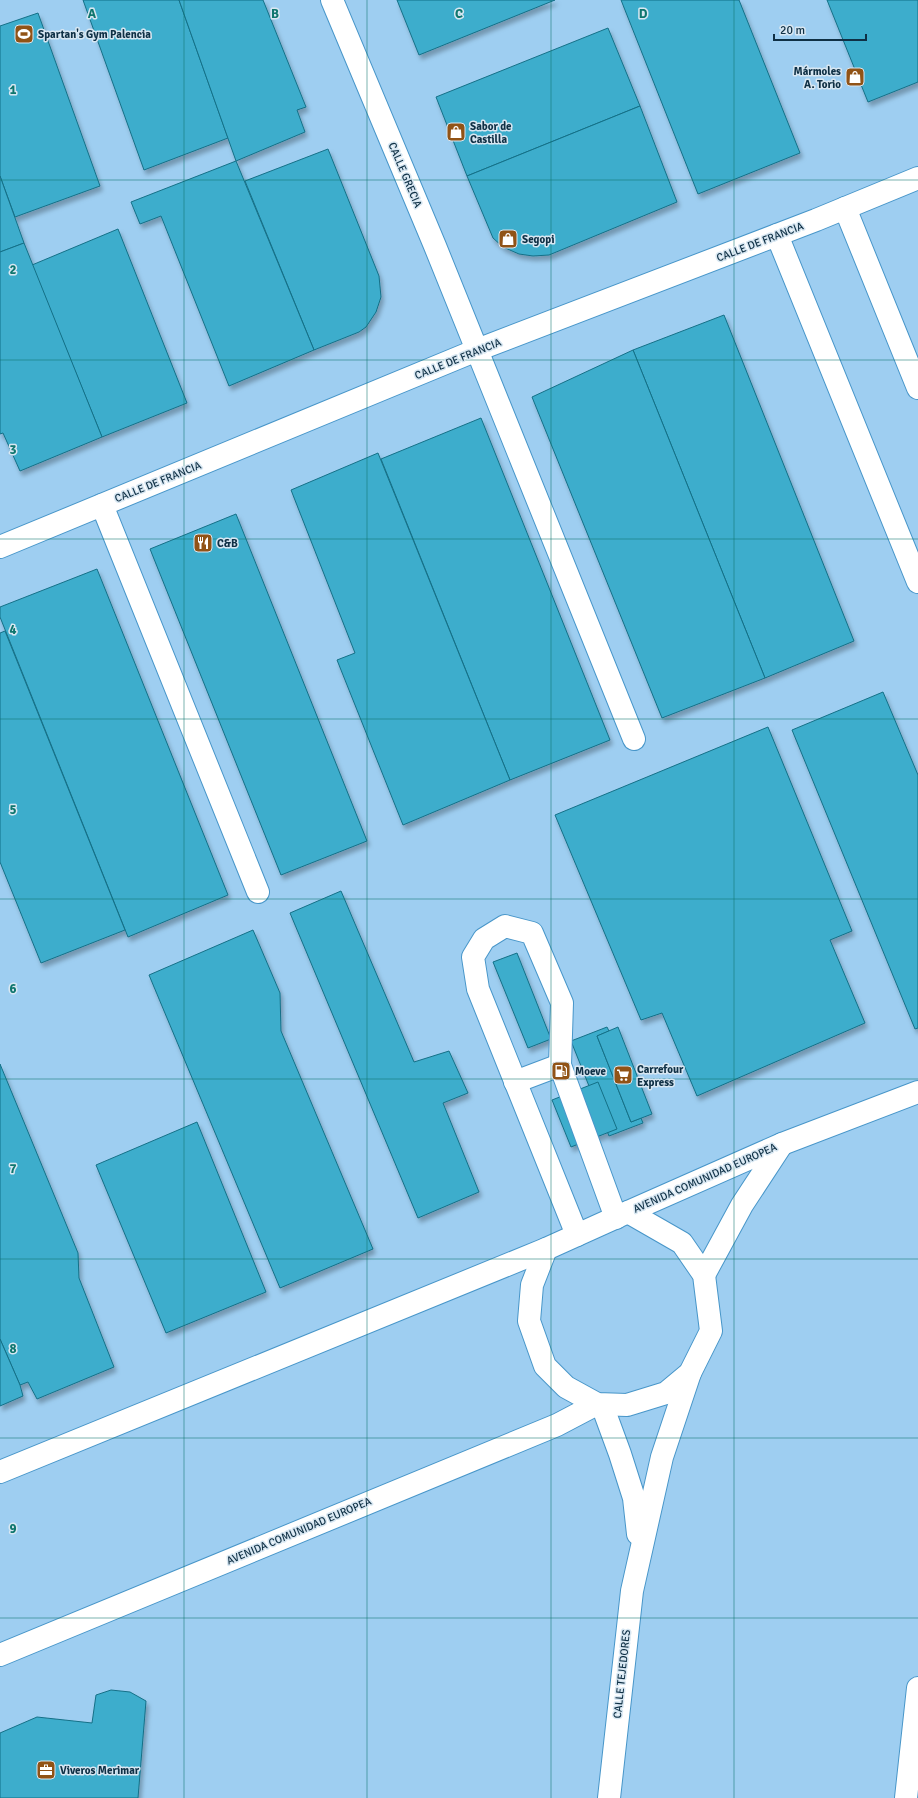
<svg xmlns="http://www.w3.org/2000/svg" width="918" height="1798" viewBox="0 0 918 1798" font-family="Signika,sans-serif">
  <style>
    .built { fill: #9ecef1 }
    .building { fill: #3dadcc; stroke: #147087; filter: url(#shadow) }
    .lines { fill: none; stroke-linecap: round; stroke-linejoin: round }
    .minor-casing { stroke: #4896c9; stroke-width: 24 }
    .minor { stroke: #fff; stroke-width: 22 }
    .grid { fill: none; stroke: #0f766e; stroke-width: 1; stroke-opacity: 0.55 }
    .labels { text-anchor: middle; dominant-baseline: central; stroke-width: 3; stroke-linejoin: round; paint-order: stroke }
    .poi-label { font-size: 11px; font-weight: bold; fill: #0f3045; stroke: #d8e7f2; text-anchor: start }
    .street-label { font-size: 11px; fill: #0f3045; stroke: #d8e7f2 }
    .grid-label { font-size: 13px; text-anchor: middle; font-weight: bold; fill: #0f766e; stroke: #d8e7f2; stroke-width: 3; stroke-linejoin: round; paint-order: stroke }
  </style>
  <defs>
    <filter id="shadow"><feDropShadow dx="2.5" dy="4.5" stdDeviation="2" flood-color="#0004"/></filter>
  </defs>
  <rect width="100%" height="100%" fill="#b1deff"/>
  <rect class="built" x="0" y="0" width="918" height="1798"/>
  <g class="building">
    <polygon points="83,0 179,0 228,138 144,170"/>
    <polygon points="179,0 263,0 306,107 297,110 305,132 236,161"/>
    <polygon points="397,0 555,0 419,55"/>
    <polygon points="621,0 739,0 800,153 698,194"/>
    <polygon points="827,0 918,0 918,82 868,102"/>
    <polygon points="38,13 100,186 15,217 0,176 0,26"/>
    <polygon points="608,28 640,106 467,176 436,97"/>
    <polygon points="640,106 677,202 549,255 533,256 519,254 503,247 493,238 467,176"/>
    <polygon points="328,149 379,276 381,297 376,312 366,327 359,332 314,350 245,181"/>
    <polygon points="236,161 314,350 229,386 161,216 140,224 131,202"/>
    <polygon points="0,176 24,243 0,252"/>
    <polygon points="118,229 187,403 102,437 32,265"/>
    <polygon points="24,243 102,437 20,471 3,433 0,434 0,252"/>
    <polygon points="724,315 854,641 765,678 633,350"/>
    <polygon points="633,350 765,678 662,718 532,397"/>
    <polygon points="481,418 610,740 510,780 381,459"/>
    <polygon points="378,453 510,780 403,825 337,660 355,653 291,490"/>
    <polygon points="236,514 367,841 281,875 150,549"/>
    <polygon points="97,569 228,895 128,937 0,617 0,607"/>
    <polygon points="5,631 125,930 41,963 0,862 0,633"/>
    <polygon points="883,692 918,775 918,1028 915,1029 792,730"/>
    <polygon points="768,727 852,931 830,940 865,1023 697,1096 662,1013 641,1020 555,815"/>
    <polygon points="341,891 414,1062 449,1051 468,1093 443,1103 479,1192 418,1218 290,913"/>
    <polygon points="253,930 280,993 281,1031 373,1249 280,1288 149,975"/>
    <polygon points="517,953 551,1039 528,1048 493,962"/>
    <polygon points="607,1027 609,1031 597,1036 631,1122 641,1118 643,1123 609,1136 571,1041"/>
    <polygon points="618,1027 652,1114 631,1122 597,1036"/>
    <polygon points="0,1064 78,1253 79,1278 114,1367 37,1399 28,1382 20,1385 0,1339"/>
    <polygon points="598,1082 617,1129 571,1147 552,1100"/>
    <polygon points="197,1122 266,1292 166,1333 96,1165"/>
    <polygon points="0,1339 20,1385 23,1396 0,1406"/>
    <polygon points="111,1690 130,1692 146,1701 138,1798 0,1798 0,1733 37,1717 92,1723 96,1695"/>
  </g>
  <g class="lines">
    <g class="minor-casing">
      <g id="minor">
        <polyline points="332,0 435,246 634,739"/>
        <polyline points="845,208 918,388"/>
        <polyline points="777,235 918,582"/>
        <polyline points="102,505 258,892"/>
        <polyline points="0,547 477,350 816,220 918,178"/>
        <polyline points="515,1082 560,1065"/>
        <polygon points="628,1212 682,1243 704,1275 711,1331 690,1373 666,1393 627,1405 597,1404 566,1387 545,1366 529,1321 532,1285 546,1249"/>
        <polyline points="628,1212 782,1144 918,1092"/>
        <polyline points="577,1235 478,989 473,957 484,939 505,926 532,933 562,1003 560,1065 616,1218"/>
        <polyline points="704,1275 742,1205 782,1144"/>
        <polyline points="602,1405 620,1454 634,1498 638,1534"/>
        <polyline points="0,1472 546,1249"/>
        <polyline points="0,1655 557,1425 597,1404"/>
        <polyline points="609,1798 632,1591 662,1457 690,1373"/>
        <polyline points="906,1798 918,1688"/>
      </g>
    </g>
    <use href="#minor" class="minor"/>
  </g>
  <path class="grid" d="M184 0V1798M367 0V1798M551 0V1798M734 0V1798M0 180H918M0 360H918M0 539H918M0 719H918M0 899H918M0 1079H918M0 1259H918M0 1438H918M0 1618H918"/>
  <defs>
    <g id="stadium-square" transform="scale(1)"><rect x="-9" y="-9" width="18" height="18" rx="4" fill="#915316" stroke="#d8e7f2"/><path d="M0-5a6.5 5 0 1 0 0 10a6.5 5 0 1 0 0-10ZM-3.5-1.8h7v3.6h-7Z" fill="#fff"/></g>
    <g id="shop-square" transform="scale(1)"><rect x="-9" y="-9" width="18" height="18" rx="4" fill="#915316" stroke="#d8e7f2"/><path d="M-5-2.5h2.3a2.7 3.5 0 0 1 5.4 0H5L5.5 6h-11ZM-1.5-2.5h3a1.5 2.3 0 0 0-3 0Z" fill="#fff"/></g>
    <g id="restaurant-square" transform="scale(1)"><rect x="-9" y="-9" width="18" height="18" rx="4" fill="#915316" stroke="#d8e7f2"/><path d="M-5-6h1v4h1v-4h1v4h1v-4h1v5L-1.5 .5V6h-2V.5L-5-1ZM5-6V6H3V1.5H1.5Q1.5-4 5-6Z" fill="#fff"/></g>
    <g id="fuel-square" transform="scale(1)"><rect x="-9" y="-9" width="18" height="18" rx="4" fill="#915316" stroke="#d8e7f2"/><path d="M-5.5-6h7V0h2V4h1.3V-2.5L3-4.5l.8-.8L6-3V5H2.5V1h-1V6h-7ZM-4.2-4.7v3.2H.2V-4.7Z" fill="#fff"/></g>
    <g id="supermarket-square" transform="scale(1)"><rect x="-9" y="-9" width="18" height="18" rx="4" fill="#915316" stroke="#d8e7f2"/><path d="M-6-5.5h2.5l.6 2H6L4.5 2H-2.5L-4.4-4H-6ZM-1.5 3.2a1.3 1.3 0 1 0 .1 0ZM3 3.2a1.3 1.3 0 1 0 .1 0Z" fill="#fff"/></g>
    <g id="office-square" transform="scale(1)"><rect x="-9" y="-9" width="18" height="18" rx="4" fill="#915316" stroke="#d8e7f2"/><path d="M-6-3h4V-5.5h4V-3h4V5H-6ZM-1-4.5V-3h2v-1.5ZM-6 0V1H6V0Z" fill="#fff"/></g>
  </defs>
  <g fill-rule="evenodd">
    <use href="#stadium-square" x="24" y="34"/>
    <use href="#shop-square" x="855" y="77"/>
    <use href="#shop-square" x="456" y="132"/>
    <use href="#shop-square" x="508" y="239"/>
    <use href="#restaurant-square" x="203" y="543"/>
    <use href="#fuel-square" x="561" y="1071"/>
    <use href="#supermarket-square" x="623" y="1075"/>
    <use href="#office-square" x="46" y="1770"/>
  </g>
  <g class="labels">
    <g class="poi-label">
      <text x="38" y="34">Spartan's Gym Palencia</text>
      <text x="841" y="71" text-anchor="end">Mármoles<tspan x="841" dy="13">A. Torio</tspan></text>
      <text x="470" y="126">Sabor de<tspan x="470" dy="13">Castilla</tspan></text>
      <text x="522" y="239">Segopi</text>
      <text x="217" y="543">C&amp;B</text>
      <text x="637" y="1069">Carrefour<tspan x="637" dy="13">Express</tspan></text>
      <text x="575" y="1071">Moeve</text>
      <text x="60" y="1770">Viveros Merimar</text>
    </g>
    <g class="street-label">
      <text transform="translate(405 175) rotate(67)">CALLE GRECIA</text>
      <text transform="translate(760 242) rotate(-21)">CALLE DE FRANCIA</text>
      <text transform="translate(458 359) rotate(-22)">CALLE DE FRANCIA</text>
      <text transform="translate(158 482) rotate(-22)">CALLE DE FRANCIA</text>
      <text transform="translate(705 1178) rotate(-24)">AVENIDA COMUNIDAD EUROPEA</text>
      <text transform="translate(299 1531) rotate(-23)">AVENIDA COMUNIDAD EUROPEA</text>
      <text transform="translate(622 1674) rotate(-84)">CALLE TEJEDORES</text>
    </g>
  </g>
  <g class="grid-label">
    <text x="92" y="18">A</text>
    <text x="275" y="18">B</text>
    <text x="459" y="18">C</text>
    <text x="643" y="18">D</text>
    <text x="13" y="94">1</text>
    <text x="13" y="274">2</text>
    <text x="13" y="454">3</text>
    <text x="13" y="634">4</text>
    <text x="13" y="814">5</text>
    <text x="13" y="993">6</text>
    <text x="13" y="1173">7</text>
    <text x="13" y="1353">8</text>
    <text x="13" y="1533">9</text>
  </g>
  <path d="M774 34v6h92v-6" fill="none" stroke="#0f3045" stroke-width="2"/>
  <text x="780" y="34" font-size="12" fill="#0f3045" stroke="#d8e7f2" stroke-width="3" paint-order="stroke">20 m</text>
</svg>
